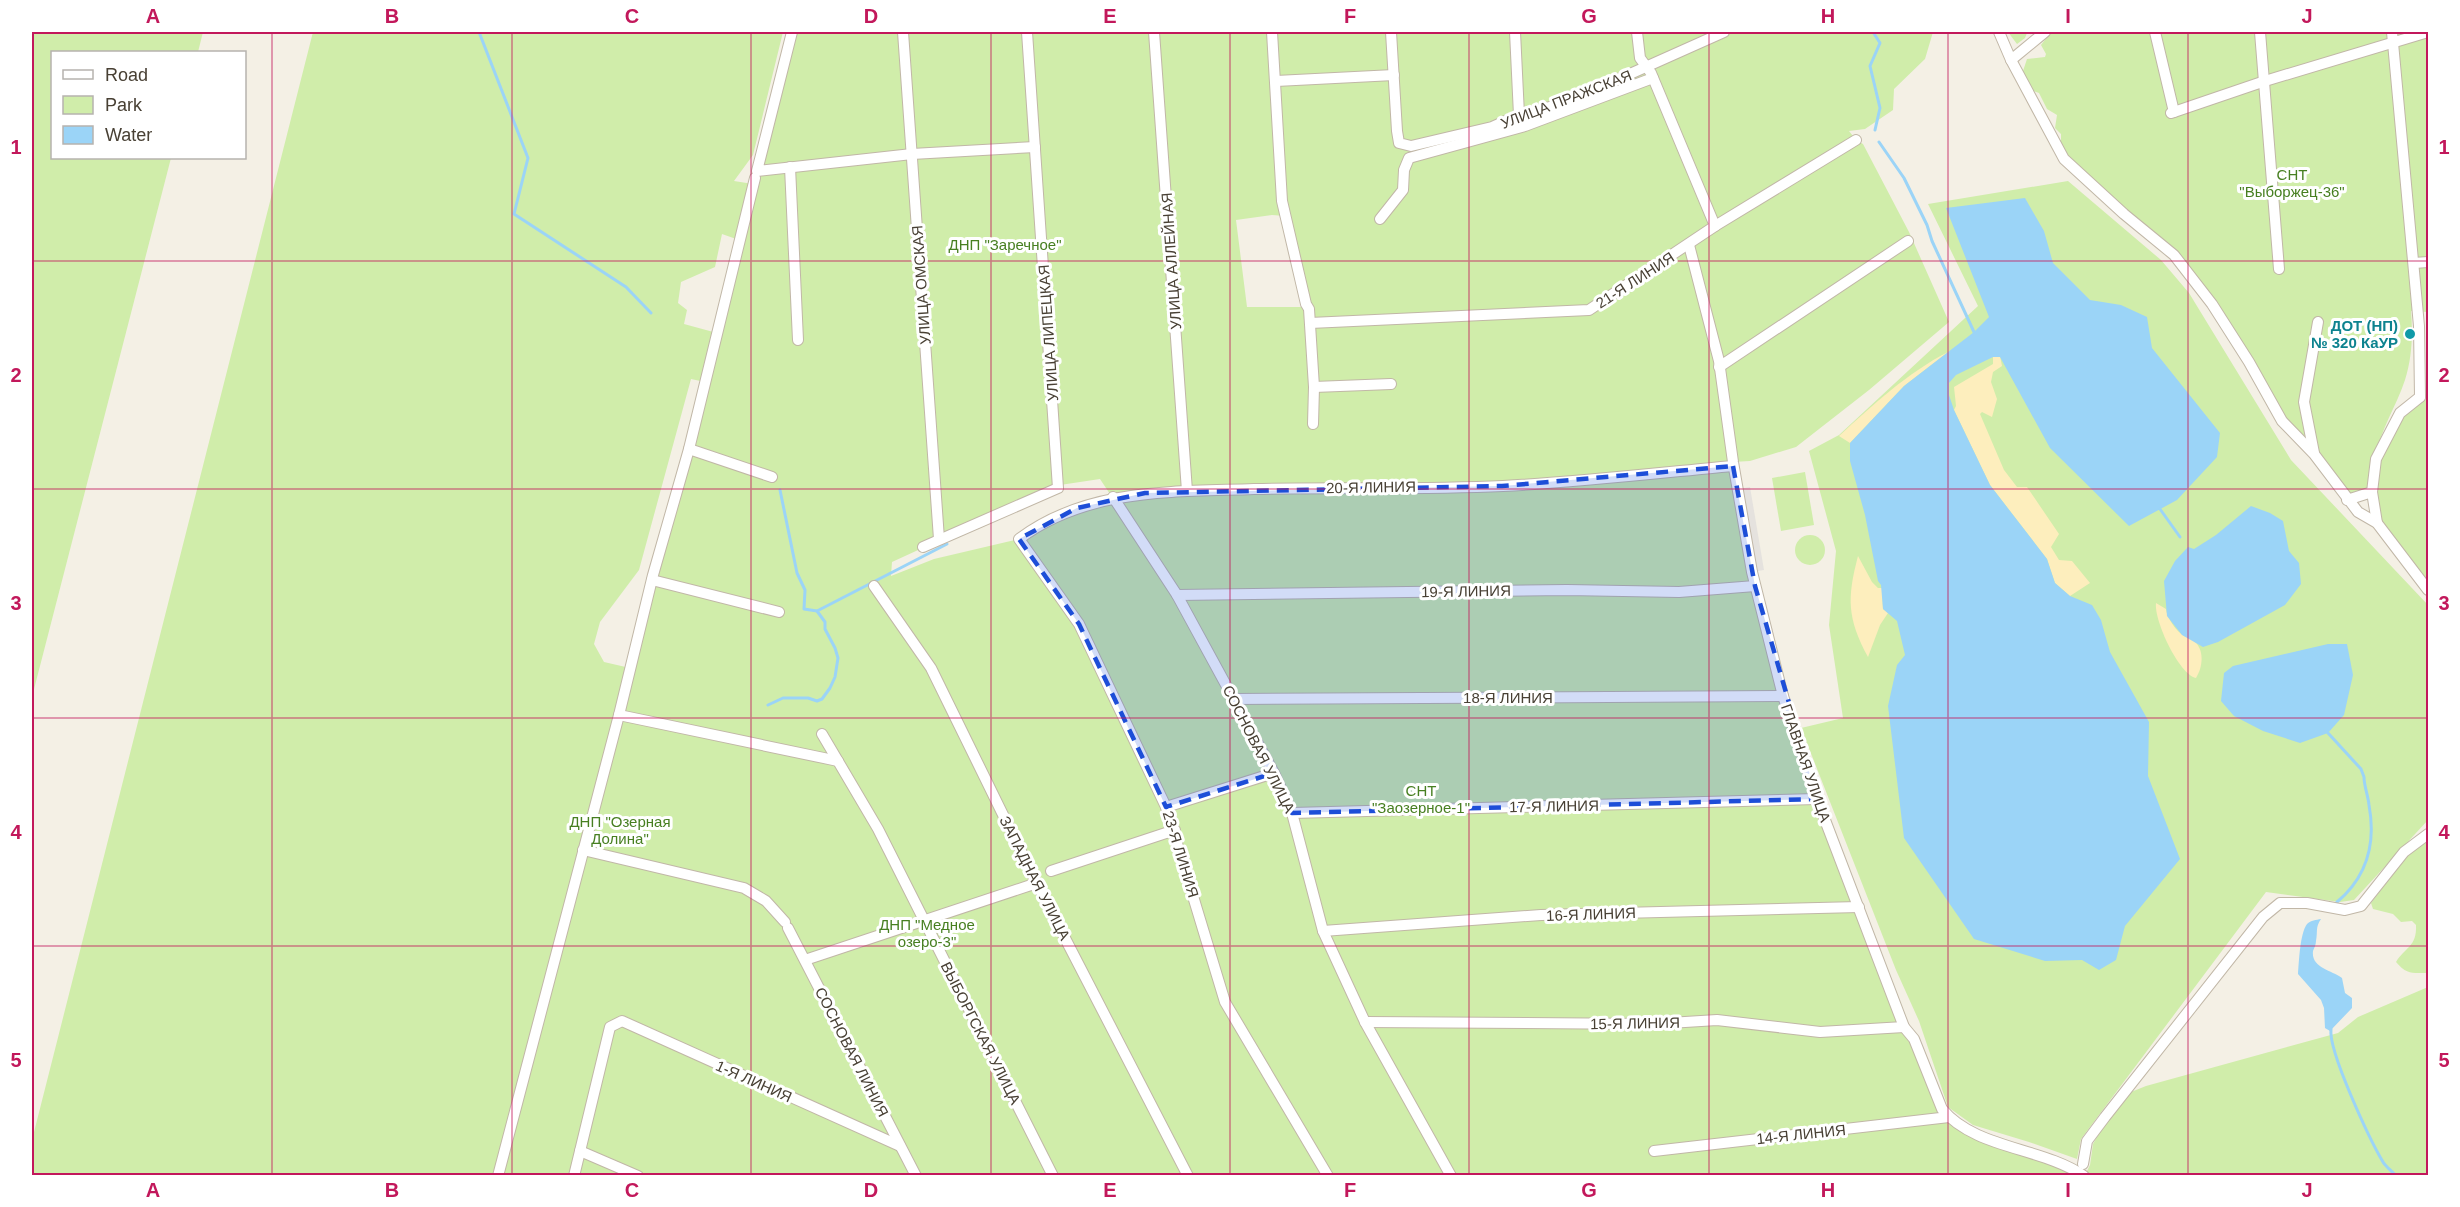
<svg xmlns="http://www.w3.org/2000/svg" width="2460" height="1207" viewBox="0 0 2460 1207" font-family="Helvetica,sans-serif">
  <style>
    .green { fill: #d0edaa; fill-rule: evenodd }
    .sand { fill: #fdeebd }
    .parking { fill: #e5e2de }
    .water { fill: #9bd4f7 }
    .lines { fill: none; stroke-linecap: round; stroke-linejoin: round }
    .stream { stroke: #9bd4f7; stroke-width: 3 }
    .minor-casing { stroke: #c1b7a7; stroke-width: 12 }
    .minor { stroke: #fff; stroke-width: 10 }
    .marked { fill: #1d4ed8; fill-opacity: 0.2; stroke: #1d4ed8; stroke-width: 4.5; stroke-dasharray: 12 8; stroke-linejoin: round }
    .grid { fill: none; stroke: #c2185b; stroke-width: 1.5; stroke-opacity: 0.55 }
    .culture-dot { fill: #0f9aa8; stroke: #fff; stroke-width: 2 }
    .labels { text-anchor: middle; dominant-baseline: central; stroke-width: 6; stroke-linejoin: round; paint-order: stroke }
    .street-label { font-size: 15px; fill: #484034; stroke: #fff }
    .park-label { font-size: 15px; fill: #477f21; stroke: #fff }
    .culture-label { font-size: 15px; font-weight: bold; fill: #0d838f; stroke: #fff; text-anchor: end }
    .neatline { fill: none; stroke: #c2185b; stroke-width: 2 }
    .grid-label { font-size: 20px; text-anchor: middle; font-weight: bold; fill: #c2185b }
  </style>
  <rect width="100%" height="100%" fill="#f4f0e5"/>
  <g class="green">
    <polygon points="32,32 203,32 198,52 52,52 52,158 171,158 32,697"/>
    <path d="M313 32H783L753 155 734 181 753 184 792 32H1933L1925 59 1894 89 1893 110 1865 129 1849 131 1856 140 1863 144 1909 232 1949 322 1869 390 1796 447 1750 461 1733 462 1783 696 1904 1027 1949 1117 2085 1175 2090 1165 2093 1144 2105 1123 2131 1092 2146 1086 2338 1033 2358 1017 2428 987V1175L32 1176V1140ZM1272 215 1285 216 1308 307H1247L1236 220ZM722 234 739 240 717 333 684 324 687 310 678 303 681 282 715 267ZM691 379 705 382 630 668 604 662 594 644 600 622 639 570ZM1100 479 1112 497 1019 539 934 559 891 576 892 562 1060 485Z"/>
    <path d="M2008 32H2428V312L2411 311C2413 334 2412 358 2405 380 2396 407 2380 430 2375 459L2400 413 2420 397 2428 400V590L2377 523 2370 493 2346 498 2295 436 2174 255 2072 168 2061 146V134L2055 128 2057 115 2047 109 2039 93 2031 90 2023 71 2027 59 2045 57 2046 54 2041 45 2051 32 2027 33 2025 38 2017 44Z"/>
    <polygon points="2068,181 2161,260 2189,293 2291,460 2428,605 2428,820 2354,900 2340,902 2266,892 2081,1139 2077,1159 2029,1142 1973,1125 1948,1107 1919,1021 1896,970 1801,728 1843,718 1829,625 1836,551 1809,451 1839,435 1978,306 1928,204"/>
    <polygon points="1805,472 1814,525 1781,531 1772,478"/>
    <circle cx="1810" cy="550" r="15"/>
    <path d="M2428 840V973C2413 973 2407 975 2396 962 2405 947 2417 947 2416 925L2412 921 2401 922 2393 914 2373 909 2371 903 2407 855Z"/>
  </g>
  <g class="sand">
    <path d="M1948 352 1904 386 1850 443 1839 436C1873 405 1907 373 1948 352Z"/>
    <polygon points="2000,356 2002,366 1993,372 1991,382 1997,399 1992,417 1982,412 1980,414 2004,470 2017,487 2027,487 2059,534 2051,547 2059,560 2072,561 2090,583 2070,596 2055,583 2047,559 1990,485 1954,410 1956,406 1954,387 1993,364 1993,357"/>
    <path d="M1858 556 1872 582 1878 588H1882L1883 609 1888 613 1880 625 1868 657C1847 618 1847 598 1858 556Z"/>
    <path d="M2156 603 2166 609C2167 618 2176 631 2184 636 2187 637 2190 638 2193 640 2205 649 2203 667 2196 678 2179 674 2154 621 2156 603Z"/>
  </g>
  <polygon class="parking" points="1750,487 1764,570 1752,572 1738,489"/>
  <g class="water">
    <polygon points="2025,198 2044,231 2053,263 2090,300 2121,305 2147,317 2152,348 2220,433 2217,457 2177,500 2129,526 2050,448 2000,357 1993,357 1956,375 1949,383 1949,395 1954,410 1990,485 2047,559 2055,583 2070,596 2092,605 2101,620 2110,652 2149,722 2148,776 2180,859 2125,926 2116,960 2099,970 2082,960 2045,961 1974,939 1904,838 1888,706 1897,665 1905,655 1897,621 1883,609 1881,585 1878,581 1865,515 1850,461 1850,443 1904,386 1974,332 1989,317 1946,208"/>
    <polygon points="2251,506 2270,513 2283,521 2289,551 2299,563 2301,584 2285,605 2218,642 2203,647 2182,635 2167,616 2164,581 2175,561 2188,547 2194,549 2216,535"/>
    <polygon points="2328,644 2347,644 2353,675 2344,715 2328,733 2300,743 2263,731 2234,716 2221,701 2224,673 2233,666"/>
    <path d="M2321 919C2315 928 2318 931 2316 941 2316 945 2314 948 2313 951 2311 968 2331 970 2342 978L2345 993 2352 998V1008L2330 1031 2325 1028 2324 1008 2321 1000 2298 974C2299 962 2300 933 2307 924 2311 920 2316 920 2321 919Z"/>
  </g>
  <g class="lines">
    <g class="stream">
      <polyline points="479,32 528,158 514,214 626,287 651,313"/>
      <polyline points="1873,32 1880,43 1870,66 1880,108 1875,130"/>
      <polyline points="1879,142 1904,178 1927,225 1932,241 1974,332"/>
      <polyline points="2160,509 2180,537"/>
      <polyline points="817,611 947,544"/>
      <polyline points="768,705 783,698 808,698 817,701 822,699 830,688 835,677 838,658 835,648 825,629 825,622 817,611 804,609 805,590 797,573 780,490"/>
      <path d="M2328 733 2361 769 2364 777C2364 786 2368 795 2369 805 2376 843 2368 876 2337 902"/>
      <path d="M2331 1029C2328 1051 2370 1140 2383 1162 2386 1167 2392 1171 2396 1176"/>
    </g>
    <g class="minor-casing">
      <g id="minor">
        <polyline points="792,32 757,171 912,154 1035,147"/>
        <polyline points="903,32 939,539"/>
        <polyline points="1154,32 1187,491"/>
        <polyline points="1272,32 1282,201 1306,304 1309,309 1314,387 1313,424"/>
        <polyline points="1391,32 1397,131 1399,143 1411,146 1492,127 1519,115 1565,103 1724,32"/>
        <polyline points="1515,32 1519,115"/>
        <polyline points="1637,32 1640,58 1651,73 1715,226"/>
        <polyline points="1999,32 2011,60 2064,159 2124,214 2174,255 2212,304 2249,362 2282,421 2314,454 2358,512 2377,523 2428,590"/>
        <polyline points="2155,32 2174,112"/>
        <polyline points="2260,32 2279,269"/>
        <polyline points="2392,32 2419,326 2420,397"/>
        <polyline points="2011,60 2045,32"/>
        <polyline points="1276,81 1394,75"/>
        <polyline points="2171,113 2265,81 2428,32"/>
        <polyline points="790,167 798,340"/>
        <polyline points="1380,219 1403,190 1404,170 1409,158 1525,126 1653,78"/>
        <path d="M1689 245 1719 361 1733 462 1752 572 1783 696 1817 799 1904 1027 1914 1039 1942 1109C1975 1149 2042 1147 2084 1176"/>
        <polyline points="2414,263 2428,262"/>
        <polyline points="1310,323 1589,310 1715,226 1856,140"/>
        <polyline points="1719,367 1908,241"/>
        <polyline points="1314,387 1391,384"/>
        <polyline points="689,449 772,477"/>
        <polyline points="2314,453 2304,402 2318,322"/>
        <polyline points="1113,497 1177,595 1274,773 1292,813 1323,931 1365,1022 1451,1176"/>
        <polyline points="2347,500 2372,492"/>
        <polyline points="2377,523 2372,492 2376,459 2400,413 2420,397"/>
        <polyline points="923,547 1058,488 1027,32"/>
        <polyline points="652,580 779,612"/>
        <polyline points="874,586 931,668 1037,884 1188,1176"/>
        <polyline points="1177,595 1567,590 1679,592 1755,586"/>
        <polyline points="1234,699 1783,696"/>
        <polyline points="619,715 838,761"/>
        <polyline points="822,734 878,829 1053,1176"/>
        <polyline points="1166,807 1274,773"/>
        <polyline points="1292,813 1817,799"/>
        <polyline points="583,850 744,888 766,901 785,922"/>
        <polyline points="1051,871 1175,830"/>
        <polyline points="788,928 916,1176"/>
        <polyline points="1323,931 1541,915 1859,907"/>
        <polyline points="805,960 1037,883"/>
        <polyline points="1365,1022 1653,1024 1717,1020 1820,1032 1904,1027"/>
        <polyline points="580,1151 638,1176"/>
        <polyline points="1654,1151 1949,1117"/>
        <polyline points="2083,1164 2087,1141 2105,1117 2263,917 2280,903 2307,903 2345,910 2361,906 2404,852 2428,834"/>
        <polyline points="498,1176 619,715 653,575 689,449 755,178"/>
        <polyline points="574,1176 610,1027 622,1021 900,1146"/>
        <path d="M1328 1176 1225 1002 1166 807 1079 624 1019 539C1087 488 1172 492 1254 489 1336 487 1420 490 1503 486 1580 482 1657 473 1733 466"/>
      </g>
    </g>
    <use href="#minor" class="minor"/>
  </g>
  <path class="marked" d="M1733 466 1755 586 1817 799 1292 813 1274 773 1166 807 1079 624 1019 539 1077 508 1145 493 1502 486Z"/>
  <path class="grid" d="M272 32V1176M512 32V1176M751 32V1176M991 32V1176M1230 32V1176M1469 32V1176M1709 32V1176M1948 32V1176M2188 32V1176M32 261H2428M32 489H2428M32 718H2428M32 946H2428"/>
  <circle class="culture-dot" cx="2410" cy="334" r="6"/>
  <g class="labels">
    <g class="street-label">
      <text transform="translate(1566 99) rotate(-21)">УЛИЦА ПРАЖСКАЯ</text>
      <text transform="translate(1171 261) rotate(-94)">УЛИЦА АЛЛЕЙНАЯ</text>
      <text transform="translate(1635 280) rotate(-33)">21-Я ЛИНИЯ</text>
      <text transform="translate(921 285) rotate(-94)">УЛИЦА ОМСКАЯ</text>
      <text transform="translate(1048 333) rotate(-94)">УЛИЦА ЛИПЕЦКАЯ</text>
      <text transform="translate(1371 487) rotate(-1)">20-Я ЛИНИЯ</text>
      <text transform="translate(1466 591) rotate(-1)">19-Я ЛИНИЯ</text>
      <text x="1508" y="697">18-Я ЛИНИЯ</text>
      <text transform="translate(1259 749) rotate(63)">СОСНОВАЯ УЛИЦА</text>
      <text transform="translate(1806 763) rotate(71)">ГЛАВНАЯ УЛИЦА</text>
      <text transform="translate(1554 806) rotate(-1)">17-Я ЛИНИЯ</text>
      <text transform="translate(1181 854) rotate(73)">23-Я ЛИНИЯ</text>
      <text transform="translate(1035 878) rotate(63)">ЗАПАДНАЯ УЛИЦА</text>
      <text transform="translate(1591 914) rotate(-2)">16-Я ЛИНИЯ</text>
      <text transform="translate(1635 1023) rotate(-1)">15-Я ЛИНИЯ</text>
      <text transform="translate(981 1033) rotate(63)">ВЫБОРГСКАЯ УЛИЦА</text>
      <text transform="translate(852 1052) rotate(63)">СОСНОВАЯ ЛИНИЯ</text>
      <text transform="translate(754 1081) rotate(24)">1-Я ЛИНИЯ</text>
      <text transform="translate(1801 1134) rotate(-6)">14-Я ЛИНИЯ</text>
    </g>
    <g class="park-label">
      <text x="2292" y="174">СНТ<tspan x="2292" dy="17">"Выборжец-36"</tspan></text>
      <text x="1005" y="244">ДНП "Заречное"</text>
      <text x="1421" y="790">СНТ<tspan x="1421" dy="17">"Заозерное-1"</tspan></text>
      <text x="620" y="821">ДНП "Озерная<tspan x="620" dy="17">Долина"</tspan></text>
      <text x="927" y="924">ДНП "Медное<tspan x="927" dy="17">озеро-3"</tspan></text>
    </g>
    <g class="culture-label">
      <text x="2398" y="325">ДОТ (НП)<tspan x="2398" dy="17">№ 320 КаУР</tspan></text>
    </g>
  </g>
  <rect width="2460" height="1207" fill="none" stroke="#ffffff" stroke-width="66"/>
  <rect x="51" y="51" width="195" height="108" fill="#ffffff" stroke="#b6b3ae" stroke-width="1.5"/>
  <rect x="63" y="70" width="30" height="9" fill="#ffffff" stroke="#b6b3ae" stroke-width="1.5"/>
  <text x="105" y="81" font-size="18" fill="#484034">Road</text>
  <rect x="63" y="96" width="30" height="18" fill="#d0edaa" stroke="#b6b3ae" stroke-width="1.5"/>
  <text x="105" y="111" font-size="18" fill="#484034">Park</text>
  <rect x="63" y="126" width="30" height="18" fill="#9bd4f7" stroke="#b6b3ae" stroke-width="1.5"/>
  <text x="105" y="141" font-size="18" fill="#484034">Water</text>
  <rect x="33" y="33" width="2394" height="1141" class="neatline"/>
  <g class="grid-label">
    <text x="153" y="23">A</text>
    <text x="392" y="23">B</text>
    <text x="632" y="23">C</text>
    <text x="871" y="23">D</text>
    <text x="1110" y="23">E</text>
    <text x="1350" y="23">F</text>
    <text x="1589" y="23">G</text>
    <text x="1828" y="23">H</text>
    <text x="2068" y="23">I</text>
    <text x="2307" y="23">J</text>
    <text x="16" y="154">1</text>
    <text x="2444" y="154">1</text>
    <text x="16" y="382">2</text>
    <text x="2444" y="382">2</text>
    <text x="16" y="610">3</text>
    <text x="2444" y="610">3</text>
    <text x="16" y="839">4</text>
    <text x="2444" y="839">4</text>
    <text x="16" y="1067">5</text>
    <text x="2444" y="1067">5</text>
    <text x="153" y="1197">A</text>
    <text x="392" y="1197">B</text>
    <text x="632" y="1197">C</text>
    <text x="871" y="1197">D</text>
    <text x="1110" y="1197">E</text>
    <text x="1350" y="1197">F</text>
    <text x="1589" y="1197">G</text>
    <text x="1828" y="1197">H</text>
    <text x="2068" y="1197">I</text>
    <text x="2307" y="1197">J</text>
  </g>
</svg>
